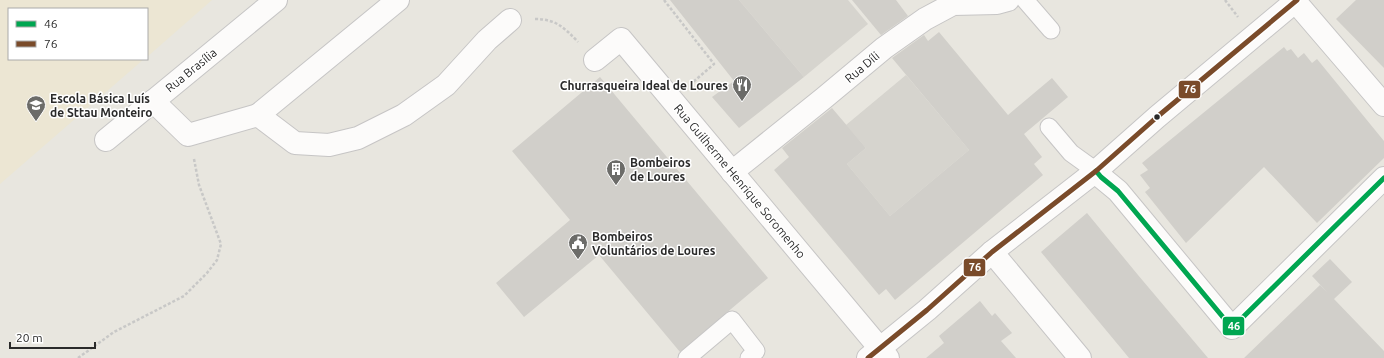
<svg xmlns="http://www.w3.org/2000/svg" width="1384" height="358" viewBox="0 0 1384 358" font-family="Ubuntu,sans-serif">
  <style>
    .education { fill: #ece6d3 }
    .plaza { fill: #d6d4ce }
    .building { fill: #d1cfca }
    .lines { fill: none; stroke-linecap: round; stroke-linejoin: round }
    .lane-casing { stroke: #c6c5c5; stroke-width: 19 }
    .street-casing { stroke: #c6c5c5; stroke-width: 24 }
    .secondary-casing { stroke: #c6c5c5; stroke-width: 24 }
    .path { stroke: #c8c8c7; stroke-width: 2.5; stroke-dasharray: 3 2; stroke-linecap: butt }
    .lane { stroke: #fcfbfa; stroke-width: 17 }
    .street { stroke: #fcfbfa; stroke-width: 22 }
    .secondary { stroke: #fcfbfa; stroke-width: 22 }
    .bus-1-casing { stroke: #fff; stroke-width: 8 }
    .bus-2-casing { stroke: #fff; stroke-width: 8 }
    .bus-1 { stroke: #00a651; stroke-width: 5 }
    .bus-2 { stroke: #7a4b2a; stroke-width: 5 }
    .bus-dot { fill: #2a2a2a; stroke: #fff; stroke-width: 1.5 }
    .labels { text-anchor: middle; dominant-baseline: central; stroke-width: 3; stroke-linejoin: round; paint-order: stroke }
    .street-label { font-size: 12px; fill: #2a2a2a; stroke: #fff }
    .poi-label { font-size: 12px; font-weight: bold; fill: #2a2a2a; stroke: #fff; text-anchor: start }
    .line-badge { stroke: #fff; stroke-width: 1.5 }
    .badge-label { font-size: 11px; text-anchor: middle; font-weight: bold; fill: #fff }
  </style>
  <rect width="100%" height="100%" fill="#e8e6df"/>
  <polygon class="education" points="0,0 212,0 147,57 147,9 9,9 9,59 144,59 0,184"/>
  <g class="plaza">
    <polygon points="739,0 848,0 868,24 804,77"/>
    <polygon points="906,75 969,150 890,216 847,164 866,148 846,125"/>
  </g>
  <g class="building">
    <polygon points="670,0 739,0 804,77 739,128 712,97 734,81"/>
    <polygon points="852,0 896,0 908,16 881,35"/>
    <polygon points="1356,0 1384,0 1384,68 1336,19"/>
    <polygon points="939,32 1008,115 1052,78 1068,97 1024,134 1042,157 1034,164 1043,175 895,300 886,289 879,295 774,170 789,157 782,148 832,108 866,148 847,164 890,216 969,150 892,58 924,35 928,41"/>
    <polygon points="1284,47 1287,51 1291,49 1298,58 1304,53 1312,63 1317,59 1384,141 1384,158 1317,223 1264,167 1186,243 1145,192 1150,188 1140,175 1148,170 1142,163"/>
    <polygon points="600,77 768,278 680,352 599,255 524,317 496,283 570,220 512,151"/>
    <polygon points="1087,213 1138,275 1208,358 1129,358 1120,347 1041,252"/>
    <polygon points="1330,259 1352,282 1334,299 1384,351 1384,358 1244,358 1320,285 1327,292 1312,276"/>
    <polygon points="980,301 992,316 995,313 1012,333 1001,341 1016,358 926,358 944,343 939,336"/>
  </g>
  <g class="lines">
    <g class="lane-casing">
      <g id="lane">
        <polyline points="1025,0 1051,30"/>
        <polyline points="1049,127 1071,153 1096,171"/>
        <polyline points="687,358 732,320 756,351 749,358"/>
      </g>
    </g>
    <g class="street-casing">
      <g id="street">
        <polyline points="595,60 621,39 888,358"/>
        <polyline points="153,101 188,135 258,115 295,143 329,145 358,138 404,115 446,85 487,40 510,20"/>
        <polyline points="258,115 398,0"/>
        <polyline points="106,140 276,0"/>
        <polyline points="1096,171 1101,177 1118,191 1232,328 1384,178"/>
        <polyline points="732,172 824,98 884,48 925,19 953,4 997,3 1008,0"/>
        <polyline points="992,252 1080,358"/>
        <polyline points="868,358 927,310 992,252 1096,171 1157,117 1297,0"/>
      </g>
    </g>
    <g class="secondary-casing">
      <polyline id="secondary" points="1294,0 1384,105"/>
    </g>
    <g class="path">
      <polyline points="664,0 714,64 692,83"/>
      <polyline points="1225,0 1238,17"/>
      <path d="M535 19C555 19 564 27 578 42"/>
      <polyline points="78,358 114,332 184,296 207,273 217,260 221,244 199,185 194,159"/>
    </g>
    <use href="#lane" class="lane"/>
    <use href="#street" class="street"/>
    <use href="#secondary" class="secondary"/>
    <g class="bus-1-casing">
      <polyline id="bus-1" points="1096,171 1101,177 1118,191 1232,328 1384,178"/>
    </g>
    <g class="bus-2-casing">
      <polyline id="bus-2" points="868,358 927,310 992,252 1096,171 1157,117 1297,0"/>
    </g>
    <use href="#bus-1" class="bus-1"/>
    <use href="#bus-2" class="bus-2"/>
  </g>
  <defs>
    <g id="restaurant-pin" transform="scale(1)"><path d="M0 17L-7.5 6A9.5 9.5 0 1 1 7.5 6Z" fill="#6c6c69" stroke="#fff"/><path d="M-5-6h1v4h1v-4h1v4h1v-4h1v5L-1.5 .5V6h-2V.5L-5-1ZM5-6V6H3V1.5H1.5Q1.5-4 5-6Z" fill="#fff"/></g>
    <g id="school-pin" transform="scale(1)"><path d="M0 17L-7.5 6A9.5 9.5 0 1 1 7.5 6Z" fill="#6c6c69" stroke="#fff"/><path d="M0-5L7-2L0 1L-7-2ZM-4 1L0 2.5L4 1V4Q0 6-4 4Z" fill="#fff"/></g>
    <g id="building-pin" transform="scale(1)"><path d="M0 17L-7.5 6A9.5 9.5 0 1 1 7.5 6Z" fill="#6c6c69" stroke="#fff"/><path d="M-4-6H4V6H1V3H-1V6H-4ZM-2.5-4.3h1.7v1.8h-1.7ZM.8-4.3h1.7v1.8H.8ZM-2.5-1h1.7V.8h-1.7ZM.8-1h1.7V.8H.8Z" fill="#fff"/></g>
    <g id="civic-pin" transform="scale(1)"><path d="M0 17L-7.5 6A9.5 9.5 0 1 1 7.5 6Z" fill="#6c6c69" stroke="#fff"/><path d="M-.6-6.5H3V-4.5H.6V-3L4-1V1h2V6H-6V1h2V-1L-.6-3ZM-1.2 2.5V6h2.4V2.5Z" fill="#fff"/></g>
  </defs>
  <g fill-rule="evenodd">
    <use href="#restaurant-pin" x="742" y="85"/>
    <use href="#school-pin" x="36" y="105"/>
    <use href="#building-pin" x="616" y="169"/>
    <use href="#civic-pin" x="578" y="243"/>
  </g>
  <circle class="bus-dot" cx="1157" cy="117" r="3.5"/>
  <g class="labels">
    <g class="street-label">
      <text transform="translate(862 67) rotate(-40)">Rua Díli</text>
      <text transform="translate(191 70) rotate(-39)">Rua Brasília</text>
      <text transform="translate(740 181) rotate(50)">Rua Guilherme Henrique Soromenho</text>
    </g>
    <g class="poi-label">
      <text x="728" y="85" text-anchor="end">Churrasqueira Ideal de Loures</text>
      <text x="50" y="98">Escola Básica Luís<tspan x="50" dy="14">de Sttau Monteiro</tspan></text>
      <text x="630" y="162">Bombeiros<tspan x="630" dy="14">de Loures</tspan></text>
      <text x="592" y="236">Bombeiros<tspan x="592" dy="14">Voluntários de Loures</tspan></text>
    </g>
  </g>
  <g class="line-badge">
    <rect x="1178" y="80" width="23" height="19" rx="4" fill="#7a4b2a"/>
    <rect x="963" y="258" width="23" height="19" rx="4" fill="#7a4b2a"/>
    <rect x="1222" y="316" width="23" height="20" rx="4" fill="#00a651"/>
  </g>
  <g class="badge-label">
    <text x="1190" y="93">76</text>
    <text x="975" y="271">76</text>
    <text x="1234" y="330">46</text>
  </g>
  <rect x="8" y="8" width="140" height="52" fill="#ffffff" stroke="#aaaaaa"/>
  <rect x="16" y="21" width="20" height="6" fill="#00a651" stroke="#aaaaaa"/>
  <text x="44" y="28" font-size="12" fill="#2a2a2a">46</text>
  <rect x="16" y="41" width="20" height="6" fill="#7a4b2a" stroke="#aaaaaa"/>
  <text x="44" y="48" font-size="12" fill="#2a2a2a">76</text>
  <path d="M10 342v6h85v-6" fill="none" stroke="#2a2a2a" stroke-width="2"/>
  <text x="16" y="342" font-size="12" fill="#2a2a2a" stroke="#ffffff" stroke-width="3" paint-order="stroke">20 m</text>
</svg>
